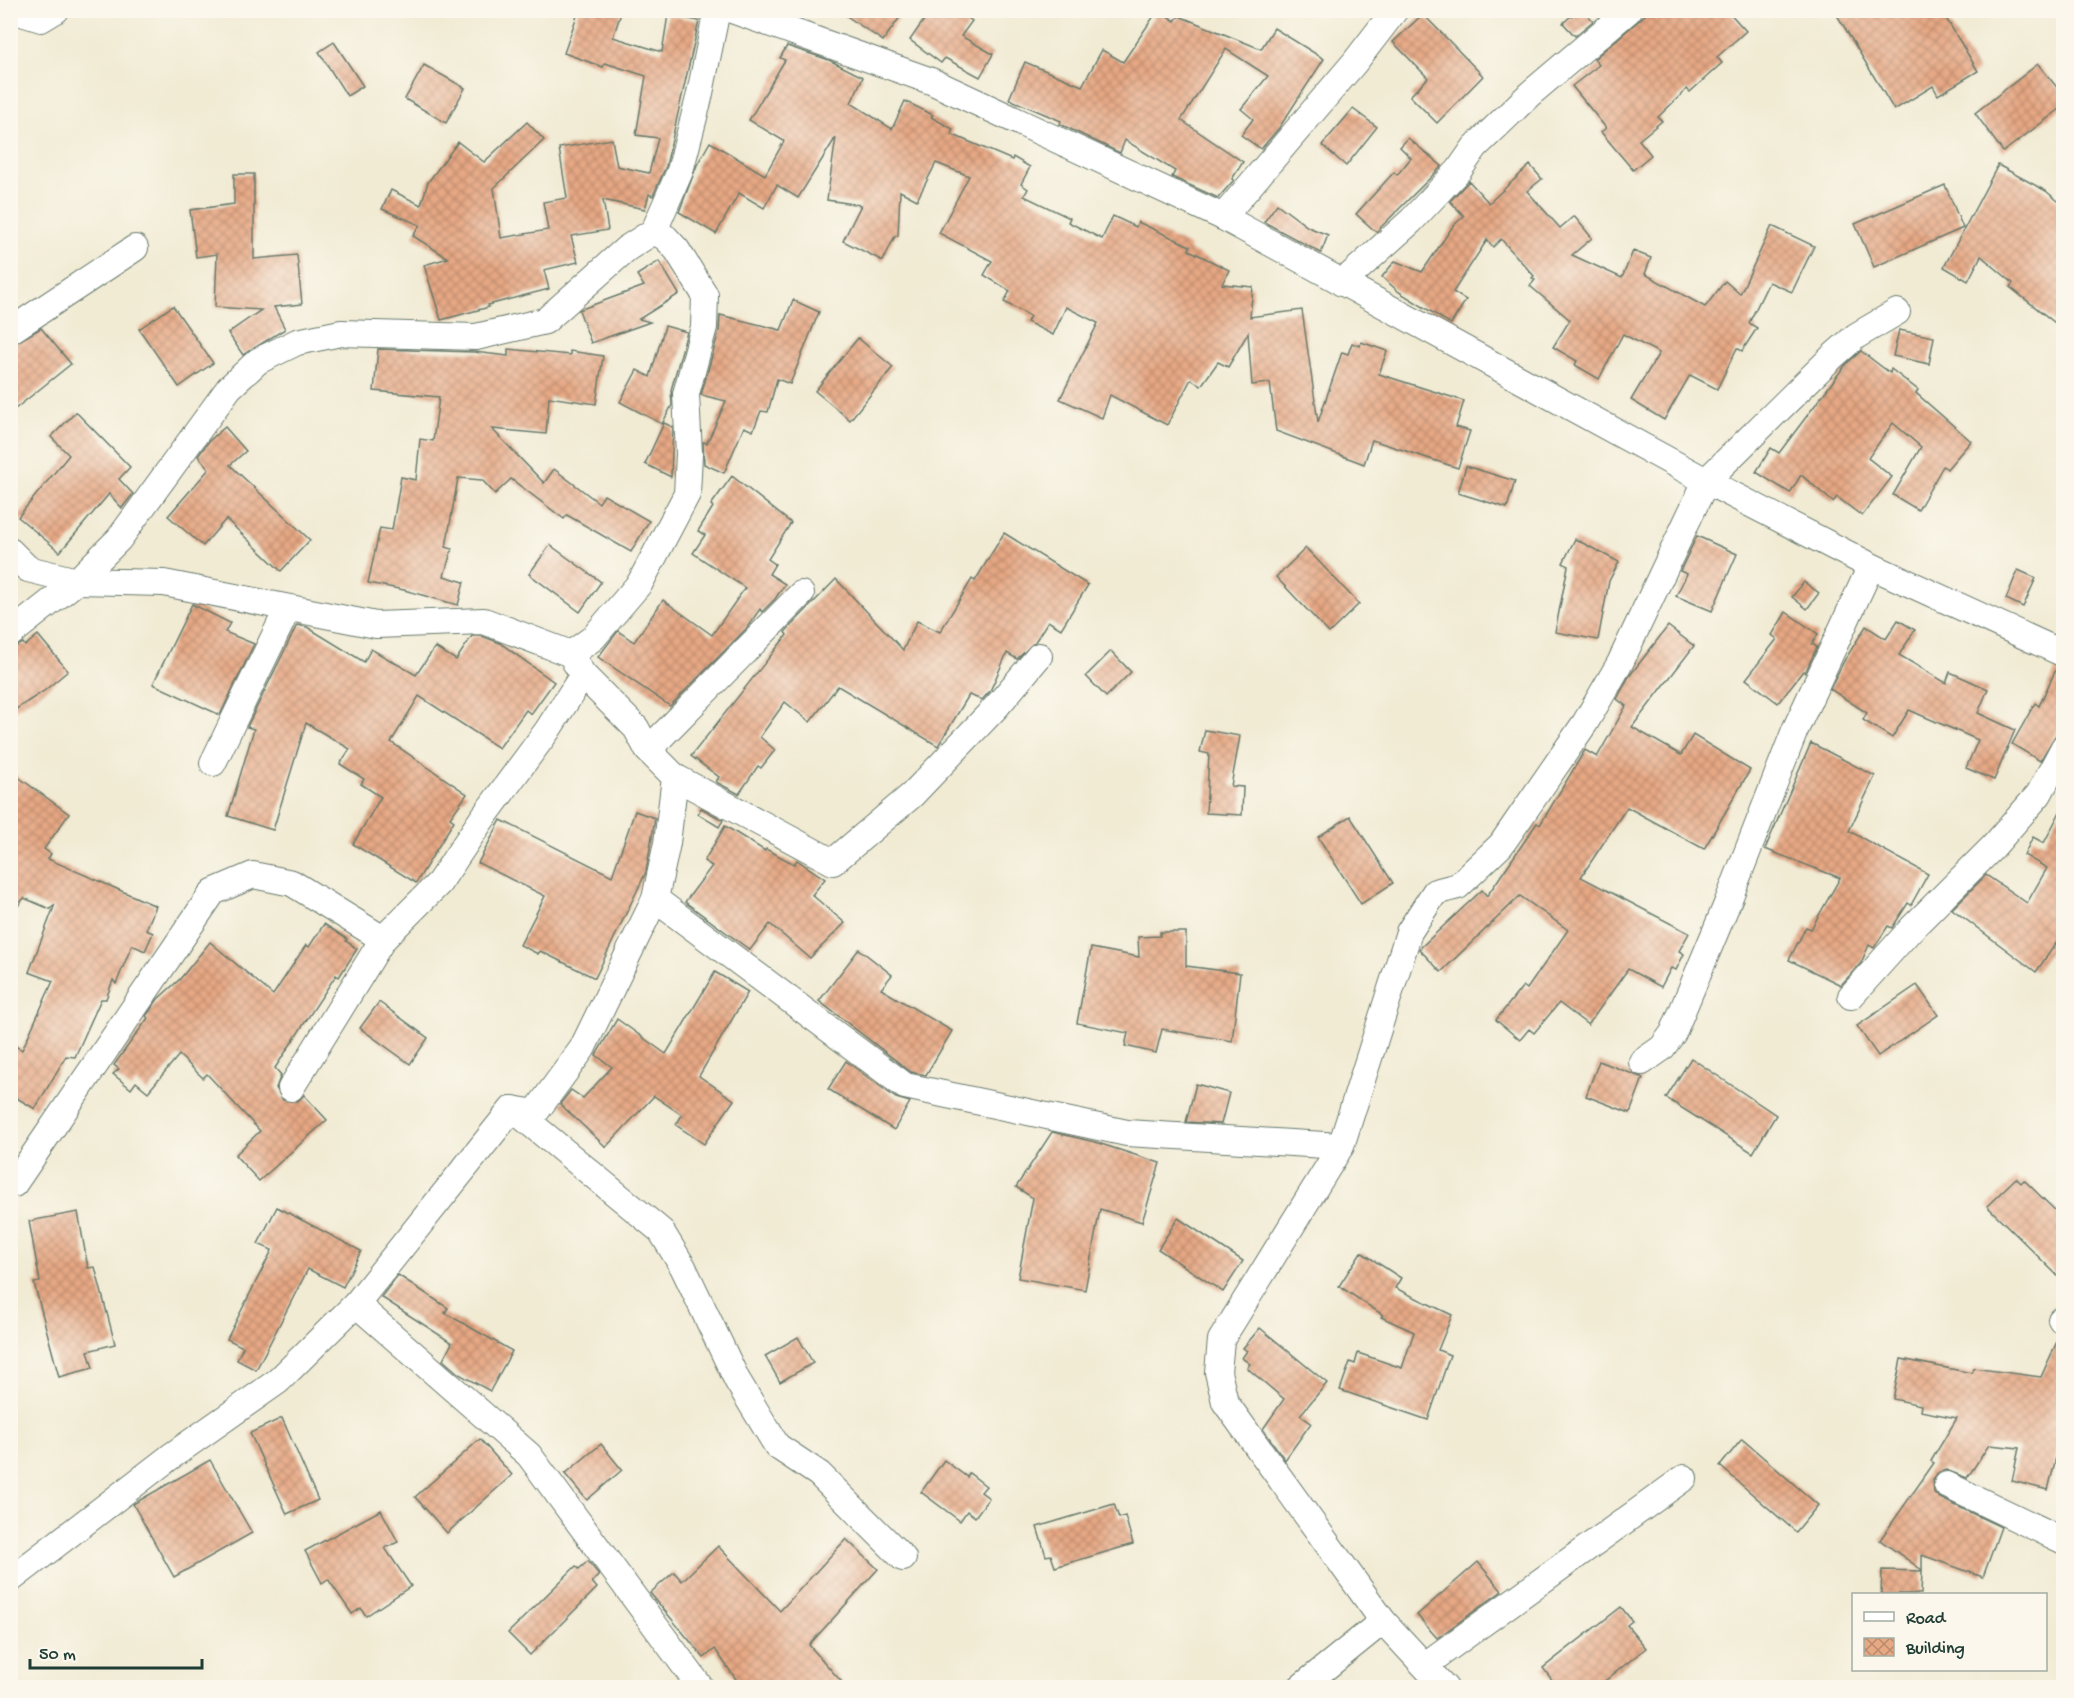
<svg xmlns="http://www.w3.org/2000/svg" width="2074" height="1698" viewBox="0 0 2074 1698" font-family="'Gochi Hand',sans-serif">
  <style>
    .building { fill: url(#building-cross-hatch) }
    .lines { fill: none; stroke-linecap: round; stroke-linejoin: round }
    .minor-casing { stroke: #687a6c; stroke-width: 28 }
    .minor { stroke: #fff; stroke-width: 26 }
  </style>
  <defs>
    <pattern id="building-cross-hatch" width="8" height="8" patternUnits="userSpaceOnUse" patternTransform="scale(1.5)"><rect width="8" height="8" fill="#e7a884"/><path d="M0 0l8 8M0 8l8-8" fill="none" stroke="#bb8a6d"/></pattern>
  </defs>
  <rect width="100%" height="100%" fill="#fbf7ec"/>
  <filter id="ink" filterUnits="userSpaceOnUse"><feTurbulence type="fractalNoise" baseFrequency=".0167" numOctaves="2"/><feDisplacementMap in="SourceGraphic" scale="12" xChannelSelector="R" yChannelSelector="G"/><feConvolveMatrix kernelMatrix="1 2 1 2 8 2 1 2 1" color-interpolation-filters="sRGB"/></filter>
  <filter id="wash" filterUnits="userSpaceOnUse"><feTurbulence type="fractalNoise" baseFrequency=".008" numOctaves="4" result="noise"/><feDisplacementMap in="SourceGraphic" scale="24" xChannelSelector="R" yChannelSelector="G"/><feGaussianBlur stdDeviation="1.35" result="paint"/><feColorMatrix in="noise" values="0 0 0 0 0 0 0 0 0 0 0 0 0 0 0 0 0 1.4 0 .05"/><feComposite in="paint" operator="in"/></filter>
  <g filter="url(#wash)">
    <rect width="100%" height="100%" fill="#f1ebd4"/>
    <g id="blocks">
      <g class="building">
        <polygon points="579,10 622,10 613,37 662,52 668,15 699,21 666,166 653,196 649,194 645,209 603,200 608,230 571,236 578,262 544,270 549,289 488,305 489,307 441,320 424,265 448,258 413,236 420,225 382,209 391,190 421,205 428,182 458,142 484,162 527,122 544,140 494,188 501,238 548,230 543,202 567,198 559,148 612,139 617,166 649,173 658,138 636,135 646,76 605,63 603,67 564,53"/>
        <polygon points="838,10 905,10 883,41"/>
        <polygon points="931,10 957,10 972,21 961,36 993,54 980,77 945,58 941,63 910,40"/>
        <polygon points="1158,10 1175,21 1179,16 1261,49 1274,28 1324,59 1279,128 1261,149 1241,135 1253,119 1241,109 1268,76 1226,49 1181,120 1243,162 1232,179 1234,180 1218,198 1172,177 1175,171 1125,140 1120,153 1060,124 1061,121 1009,99 1025,62 1082,86 1102,50 1123,62"/>
        <polygon points="1578,10 1584,10 1593,21 1575,36 1563,23"/>
        <polygon points="1651,10 1727,10 1746,31 1717,57 1722,63 1690,92 1687,89 1658,117 1662,121 1639,140 1651,155 1633,170 1601,132 1606,128 1572,86 1599,65 1594,59"/>
        <polygon points="1834,10 1941,10 1978,71 1938,95 1933,86 1894,110"/>
        <polygon points="1423,14 1483,76 1437,123 1410,96 1428,78 1393,42"/>
        <polygon points="334,42 363,86 347,96 319,52"/>
        <polygon points="787,46 829,60 863,77 851,103 892,129 905,101 933,115 931,117 953,129 951,134 1012,160 1013,157 1030,167 1021,184 1028,189 1024,196 1070,218 1068,222 1102,239 1113,216 1136,227 1138,222 1190,246 1189,250 1229,270 1222,284 1253,287 1250,317 1302,310 1318,422 1342,352 1348,354 1352,343 1360,346 1361,342 1387,351 1379,374 1464,401 1456,427 1470,431 1458,468 1372,440 1364,464 1276,431 1270,383 1252,385 1248,333 1228,367 1218,362 1201,386 1191,379 1167,425 1110,395 1102,418 1060,399 1098,323 1066,307 1053,335 1027,322 1030,316 1004,302 1010,291 984,275 992,261 939,233 969,176 936,163 917,200 900,191 898,236 895,236 883,261 843,241 861,205 827,200 836,137 798,198 777,185 764,208 739,193 716,234 679,212 697,165 710,142 765,175 784,141 749,120 785,60 780,58"/>
        <polygon points="2038,64 2064,96 2064,106 2003,152 1975,113"/>
        <polygon points="424,65 465,88 446,123 405,99"/>
        <polygon points="1353,109 1377,127 1346,166 1322,145"/>
        <polygon points="1408,138 1442,166 1376,232 1356,214 1394,172 1397,175 1411,158 1400,147"/>
        <polygon points="1530,165 1542,179 1527,191 1560,228 1574,216 1592,238 1572,255 1622,278 1633,251 1651,258 1645,274 1705,307 1725,281 1740,294 1772,226 1814,246 1792,292 1769,282 1749,323 1757,328 1742,351 1737,348 1717,389 1690,375 1664,420 1631,400 1659,353 1623,334 1599,379 1575,365 1577,361 1553,347 1570,320 1530,286 1535,280 1532,278 1534,276 1501,239 1493,247 1487,240 1453,292 1466,300 1451,324 1399,292 1382,277 1395,261 1422,272 1453,226 1464,216 1450,201 1469,181 1489,203"/>
        <polygon points="1998,165 2046,191 2064,206 2064,330 2010,287 2013,283 1981,256 1968,281 1944,267"/>
        <polygon points="234,174 254,174 254,259 297,255 302,304 274,307 285,329 243,355 228,333 261,310 215,307 217,254 196,257 190,210 234,204"/>
        <polygon points="1945,185 1963,228 1874,267 1855,224"/>
        <polygon points="1277,204 1308,227 1328,235 1321,253 1264,222"/>
        <polygon points="659,261 679,294 639,319 650,322 591,343 579,310 644,286 637,275"/>
        <polygon points="793,300 819,312 790,384 777,379 768,412 761,411 753,431 744,427 724,473 704,464 703,442 707,443 726,401 701,395 719,331 720,315 781,330"/>
        <polygon points="173,306 213,363 179,387 139,329"/>
        <polygon points="665,326 687,332 671,390 672,405 662,424 620,402 637,370 650,377"/>
        <polygon points="41,328 71,364 10,413 10,346"/>
        <polygon points="1899,330 1934,337 1929,364 1893,356"/>
        <polygon points="858,338 893,367 850,420 815,391"/>
        <polygon points="378,349 474,352 508,356 508,349 570,355 570,351 603,356 596,404 549,397 546,434 492,429 544,483 554,469 599,503 604,495 649,521 631,552 567,515 564,519 511,479 495,494 482,480 458,478 446,547 452,549 444,576 464,582 458,605 404,590 368,583 380,528 392,530 401,477 416,480 420,439 433,441 439,397 374,391"/>
        <polygon points="1861,351 1890,373 1891,369 1918,390 1916,393 1971,441 1947,469 1943,466 1918,510 1893,495 1921,447 1893,423 1868,458 1892,477 1862,516 1837,497 1833,502 1801,475 1790,493 1756,472 1771,448 1779,453 1846,364"/>
        <polygon points="76,412 130,467 119,479 133,494 122,508 109,494 60,552 18,517 69,455 51,437"/>
        <polygon points="664,423 673,427 671,477 645,464"/>
        <polygon points="225,427 246,451 230,465 310,540 281,571 226,519 203,546 168,516 209,469 198,456 209,441"/>
        <polygon points="1466,466 1515,481 1507,508 1458,493"/>
        <polygon points="732,476 791,523 768,559 775,564 769,574 785,584 775,599 762,612 760,609 746,629 670,706 598,657 618,631 634,642 663,600 712,635 745,588 693,553 705,535 698,531 713,507 711,505"/>
        <polygon points="1004,533 1088,585 1061,629 1048,621 1035,642 1017,659 1007,653 990,691 982,700 969,695 938,746 838,686 810,722 785,702 760,737 775,750 761,768 758,766 739,794 716,782 719,777 691,756 787,635 785,632 836,579 903,650 917,621 940,632 972,579 975,581"/>
        <polygon points="1697,536 1737,554 1712,611 1676,596 1687,574 1680,571"/>
        <polygon points="1575,539 1619,562 1609,581 1598,640 1555,632 1568,566 1563,563"/>
        <polygon points="550,545 601,582 580,612 529,574"/>
        <polygon points="1306,548 1359,604 1329,633 1276,577"/>
        <polygon points="2018,570 2036,578 2023,607 2006,599"/>
        <polygon points="1804,582 1819,593 1807,609 1792,597"/>
        <polygon points="192,604 230,623 225,632 254,644 220,715 153,684"/>
        <polygon points="1786,612 1818,634 1812,644 1817,647 1805,673 1803,671 1778,703 1746,679 1777,639 1772,635"/>
        <polygon points="1898,620 1915,630 1899,655 1946,683 1950,672 1988,689 1978,713 2015,730 1994,780 1966,768 1978,740 1909,710 1892,738 1863,720 1867,713 1830,689 1844,661 1866,626 1886,639"/>
        <polygon points="297,625 307,627 364,662 371,649 416,675 435,647 456,660 472,636 482,636 500,643 554,682 531,714 526,710 499,748 419,696 391,742 467,794 450,818 454,821 416,883 353,844 381,797 361,784 364,779 340,764 350,749 306,723 273,830 228,816 254,729 247,727"/>
        <polygon points="1668,626 1694,646 1632,727 1681,755 1693,735 1750,770 1704,849 1627,807 1581,877 1689,933 1679,951 1684,954 1676,970 1671,968 1661,987 1628,969 1588,1025 1559,1003 1534,1033 1529,1029 1520,1040 1496,1020 1523,986 1527,989 1568,930 1520,896 1441,972 1419,949 1482,890 1487,896 1537,823 1540,825 1585,750 1597,757 1626,706 1617,699 1628,678"/>
        <polygon points="38,635 68,671 44,691 10,713 10,649 23,643 25,646"/>
        <polygon points="1111,651 1131,672 1106,697 1086,676"/>
        <polygon points="2057,667 2064,669 2064,722 2040,761 2012,744 2035,703 2039,706"/>
        <polygon points="1205,730 1240,736 1231,786 1243,787 1242,815 1206,813 1209,754 1200,752"/>
        <polygon points="1811,743 1875,776 1849,831 1928,874 1911,905 1908,903 1892,928 1888,926 1874,948 1869,945 1861,963 1841,985 1789,960 1806,927 1811,929 1840,878 1765,849"/>
        <polygon points="10,771 69,814 44,849 51,854 48,859 156,906 146,930 153,933 145,951 132,945 116,984 113,980 106,999 101,999 75,1057 66,1056 35,1109 10,1094 10,1043 22,1050 53,981 29,972 55,904 50,909 24,898 10,916"/>
        <polygon points="2064,804 2064,932 2036,972 1952,909 1986,875 2027,903 2047,868 2024,855 2033,837 2044,843"/>
        <polygon points="701,808 723,820 719,827 698,814"/>
        <polygon points="635,811 655,818 646,872 595,978 540,951 538,954 520,945 545,896 478,863 501,820 612,876"/>
        <polygon points="1350,816 1393,883 1361,904 1318,837"/>
        <polygon points="725,826 765,851 766,849 794,864 797,860 825,879 812,895 845,923 810,958 770,924 750,950 685,902 712,866 704,861"/>
        <polygon points="324,924 347,939 346,941 357,949 339,977 336,975 275,1068 281,1075 276,1088 283,1100 298,1101 304,1095 327,1120 259,1181 235,1155 260,1131 207,1074 203,1078 179,1055 148,1092 136,1082 131,1089 113,1074 119,1069 114,1065 148,1018 146,1016 158,999 180,979 210,942 273,995 306,945 309,947"/>
        <polygon points="1160,932 1186,932 1186,966 1240,973 1232,1041 1162,1029 1156,1053 1125,1046 1128,1033 1077,1023 1091,948 1139,957 1138,937 1160,936"/>
        <polygon points="859,949 892,975 881,989 952,1031 926,1075 911,1072 819,1001"/>
        <polygon points="715,972 748,992 699,1076 734,1100 704,1144 676,1125 682,1115 654,1096 606,1147 560,1104 571,1090 583,1098 612,1067 596,1055 617,1019 666,1054"/>
        <polygon points="1917,985 1938,1015 1878,1056 1857,1026"/>
        <polygon points="379,1002 428,1038 410,1064 360,1028"/>
        <polygon points="1691,1058 1776,1115 1753,1153 1666,1098"/>
        <polygon points="846,1061 896,1098 910,1102 894,1130 828,1089"/>
        <polygon points="1599,1061 1643,1078 1630,1113 1586,1096"/>
        <polygon points="1196,1084 1229,1093 1221,1124 1186,1122"/>
        <polygon points="1052,1132 1095,1142 1160,1163 1142,1222 1100,1209 1085,1290 1018,1278 1033,1198 1016,1187"/>
        <polygon points="2016,1178 2021,1183 2024,1180 2064,1219 2064,1282 1987,1206"/>
        <polygon points="277,1207 361,1251 343,1287 308,1269 256,1370 237,1360 243,1347 227,1339 272,1250 258,1244"/>
        <polygon points="78,1212 88,1268 95,1267 115,1344 88,1351 93,1368 59,1377 34,1283 40,1282 29,1221"/>
        <polygon points="1178,1218 1243,1261 1223,1292 1158,1249"/>
        <polygon points="1361,1252 1401,1278 1395,1288 1452,1315 1438,1350 1450,1355 1428,1420 1340,1390 1350,1362 1355,1364 1358,1353 1402,1368 1414,1332 1381,1317 1383,1315 1339,1286"/>
        <polygon points="398,1275 448,1308 445,1313 512,1351 490,1391 459,1374 443,1360 452,1343 381,1297"/>
        <polygon points="1260,1328 1327,1383 1300,1415 1311,1423 1285,1460 1263,1429 1284,1399 1247,1368 1250,1364 1242,1358 1247,1351 1243,1348"/>
        <polygon points="2060,1335 2064,1335 2064,1425 2048,1490 2012,1481 2019,1448 1989,1445 1967,1478 1946,1470 1939,1472 1933,1479 1934,1493 1940,1498 2001,1527 1983,1577 1922,1555 1922,1570 1880,1540 1934,1463 1931,1461 1957,1418 1920,1411 1921,1405 1893,1399 1901,1359 1972,1373 1973,1368 2041,1377"/>
        <polygon points="798,1337 813,1363 780,1382 765,1356"/>
        <polygon points="282,1418 318,1500 287,1514 250,1433"/>
        <polygon points="480,1439 512,1475 447,1533 415,1497"/>
        <polygon points="1742,1439 1818,1505 1796,1532 1720,1466"/>
        <polygon points="601,1444 622,1470 587,1500 565,1474"/>
        <polygon points="210,1460 252,1533 174,1577 133,1504"/>
        <polygon points="944,1460 967,1477 969,1473 986,1486 981,1492 989,1498 975,1517 967,1511 960,1521 921,1492"/>
        <polygon points="1114,1504 1119,1518 1125,1516 1133,1544 1055,1567 1051,1555 1046,1556 1037,1527"/>
        <polygon points="381,1510 398,1542 385,1548 411,1586 366,1616 361,1608 352,1614 328,1579 322,1583 305,1551"/>
        <polygon points="846,1539 878,1569 809,1645 847,1688 742,1688 715,1649 704,1658 650,1593 674,1572 682,1581 718,1546 780,1611"/>
        <polygon points="588,1561 599,1575 592,1582 597,1588 530,1655 508,1633 576,1566 579,1569"/>
        <polygon points="1478,1562 1502,1591 1437,1638 1417,1615"/>
        <polygon points="1882,1570 1922,1571 1921,1594 1881,1594"/>
        <polygon points="1621,1607 1632,1621 1627,1625 1646,1648 1596,1688 1558,1688 1543,1668"/>
      </g>
    </g>
  </g>
  <g filter="url(#ink)">
    <use href="#blocks" fill-opacity="0" stroke="#687a6c" stroke-width="1.5"/>
    <g class="lines">
      <g class="minor-casing">
        <g id="minor">
          <polyline points="12,10 41,19 56,10"/>
          <polyline points="732,10 931,81 1223,217 1706,481 1871,566 2064,654"/>
          <polyline points="1223,217 1355,62 1395,10"/>
          <polyline points="1342,283 1411,221 1459,170 1475,147 1531,93 1629,10"/>
          <polyline points="10,331 135,248"/>
          <polyline points="10,551 28,569 77,581 164,583 376,625 484,621 571,654 593,638 640,583 687,494 689,454 686,394 704,327 705,295 677,250 666,238 654,231"/>
          <polyline points="10,634 77,581 119,539 229,388 258,361 297,342 341,333 476,337 545,321 626,249 654,231 680,171 699,98 717,10"/>
          <polyline points="648,750 801,594"/>
          <polyline points="213,763 288,608"/>
          <polyline points="675,777 833,862 912,795 997,706 1039,656"/>
          <polyline points="655,899 905,1086 1127,1133 1341,1146"/>
          <polyline points="1851,996 1912,928 1993,847 2039,794 2064,747"/>
          <polyline points="1642,1062 1662,1048 1673,1033 1727,904 1795,730 1871,566"/>
          <polyline points="291,1088 383,939 439,883 482,819 547,731 583,675 575,662"/>
          <polyline points="513,1109 661,1231 683,1267 737,1380 777,1446 819,1474 903,1558"/>
          <polyline points="14,1184 213,892 253,875 292,883 383,939"/>
          <polyline points="356,1304 529,1455 701,1688"/>
          <polyline points="2061,1320 2064,1318"/>
          <polyline points="1947,1485 2064,1541"/>
          <polyline points="10,1580 170,1457 278,1381 356,1304 512,1109 535,1113 582,1049 655,899 667,843 675,777 648,750 636,728 583,675"/>
          <polyline points="1425,1665 1684,1478"/>
          <polyline points="1300,1688 1383,1621"/>
          <polyline points="1445,1688 1383,1621 1225,1402 1218,1372 1221,1340 1341,1146 1409,932 1435,892 1458,886 1501,845 1585,723 1620,663 1706,481 1832,357 1856,336 1897,312"/>
        </g>
      </g>
      <use href="#minor" class="minor"/>
    </g>
  </g>
  <rect width="2074" height="1698" fill="none" stroke="#fbf7ec" stroke-width="36"/>
  <rect x="1852" y="1593" width="195" height="78" fill="#fbf7ec" stroke="#a3ada2" stroke-width="1.5"/>
  <rect x="1864" y="1612" width="30" height="9" fill="#ffffff" stroke="#a3ada2" stroke-width="1.5"/>
  <text x="1906" y="1623" font-size="18" fill="#1f3d34">Road</text>
  <rect x="1864" y="1638" width="30" height="18" fill="url(#building-cross-hatch)" stroke="#a3ada2" stroke-width="1.5"/>
  <text x="1906" y="1653" font-size="18" fill="#1f3d34">Building</text>
  <path d="M30 1659v9h172v-9" fill="none" stroke="#1f3d34" stroke-width="3"/>
  <text x="39" y="1659" font-size="18" fill="#1f3d34" stroke="#fbf7ec" stroke-width="4.5" paint-order="stroke">50 m</text>
</svg>
